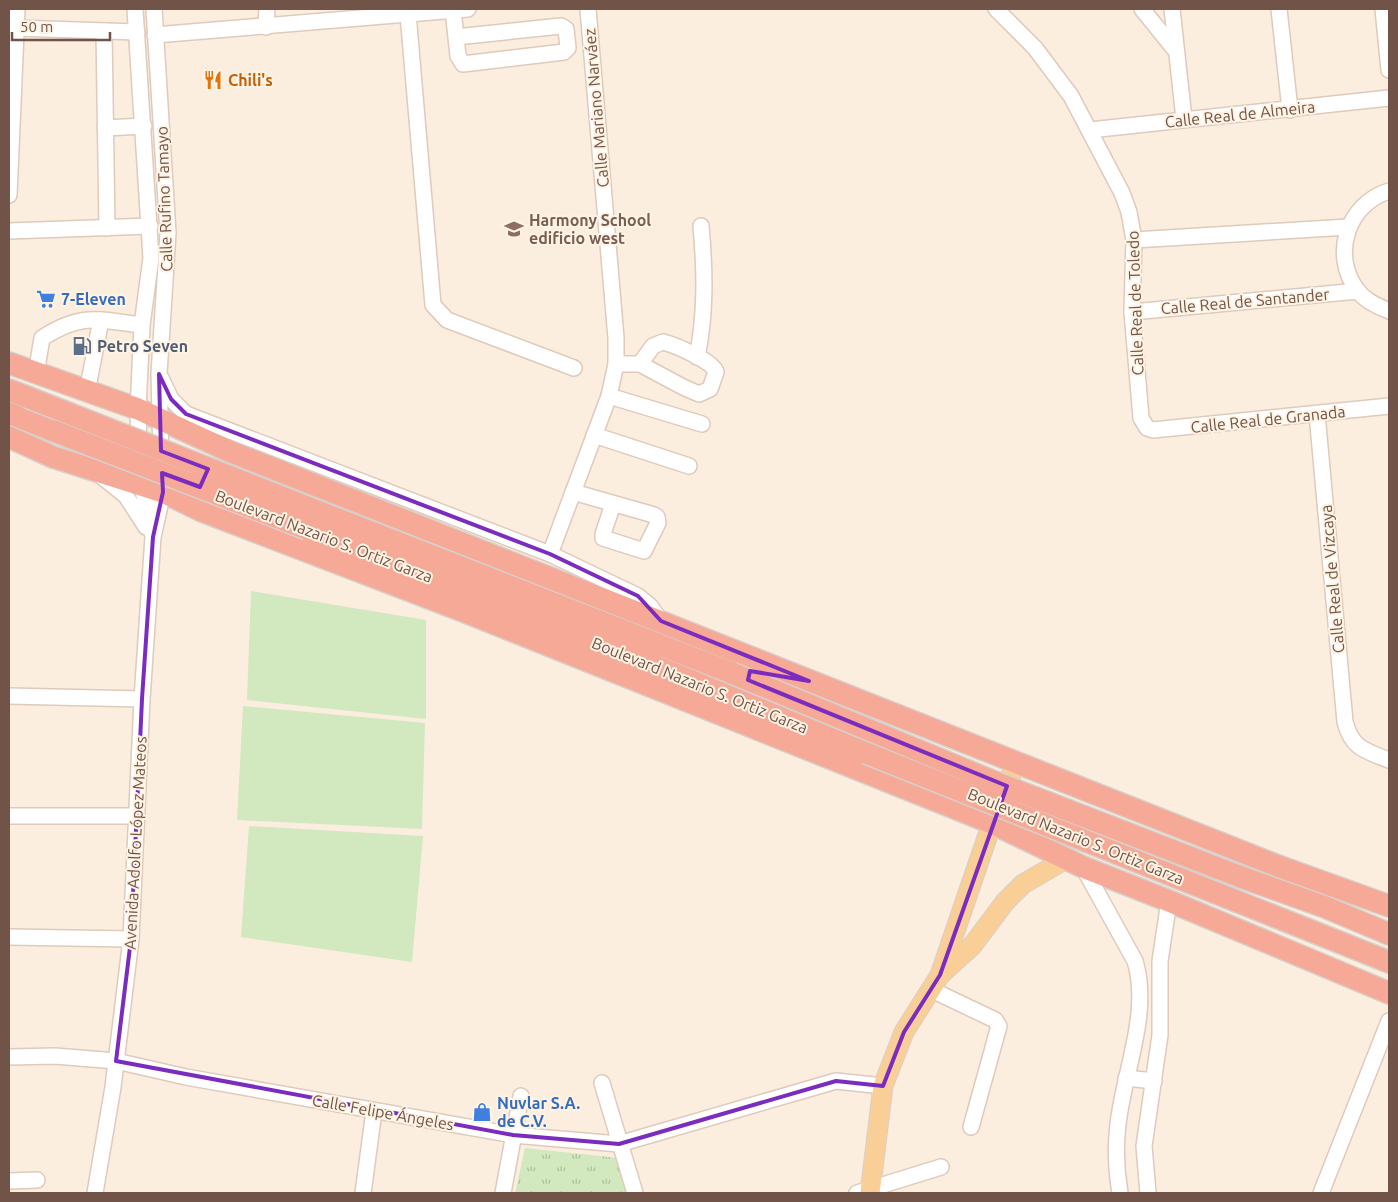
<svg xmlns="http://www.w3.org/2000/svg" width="1398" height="1202" viewBox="0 0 1398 1202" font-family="Ubuntu,sans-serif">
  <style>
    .green { fill: #d2e8be }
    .park { fill: url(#park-tufts) }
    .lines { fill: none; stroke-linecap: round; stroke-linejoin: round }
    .minor-casing { stroke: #dfcabb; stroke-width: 18 }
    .major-casing { stroke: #d7cfcb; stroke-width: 21 }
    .highway-casing { stroke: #d7cfcb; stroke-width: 24 }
    .minor { stroke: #fff; stroke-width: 15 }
    .major { stroke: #facf97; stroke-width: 19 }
    .highway { stroke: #f5a996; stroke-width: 21 }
    .highway-bridge-casing { stroke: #d7cfcb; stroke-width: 24; stroke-linecap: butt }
    .highway-bridge { stroke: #f5a996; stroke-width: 21 }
    .marked { fill: none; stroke: #7b2cbf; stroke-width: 4; stroke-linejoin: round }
    .labels { text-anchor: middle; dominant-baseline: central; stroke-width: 4; stroke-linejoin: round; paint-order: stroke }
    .food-label { font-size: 16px; font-weight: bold; fill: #c56008; stroke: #fff3e4; text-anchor: start }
    .street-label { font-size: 16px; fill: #715347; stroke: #fff3e4 }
    .education-label { font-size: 16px; font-weight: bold; fill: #785e54; stroke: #fff3e4; text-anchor: start }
    .shop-label { font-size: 16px; font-weight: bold; fill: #366cbe; stroke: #fff3e4; text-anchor: start }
    .service-label { font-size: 16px; font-weight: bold; fill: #4e5e75; stroke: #fff3e4; text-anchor: start }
  </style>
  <defs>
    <pattern id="park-tufts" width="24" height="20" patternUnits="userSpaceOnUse" patternTransform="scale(1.25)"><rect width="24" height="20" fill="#d2e8be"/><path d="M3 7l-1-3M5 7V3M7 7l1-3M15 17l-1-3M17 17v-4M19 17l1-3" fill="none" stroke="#afbf9c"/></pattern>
  </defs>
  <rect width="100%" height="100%" fill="#fbeedf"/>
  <g class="green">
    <polygon points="251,591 426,620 426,719 247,700"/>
    <polygon points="243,706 425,723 422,829 237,820"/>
    <polygon points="249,826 423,836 412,962 241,937"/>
  </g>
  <polygon class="park" points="525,1148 619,1158 629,1193 515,1193"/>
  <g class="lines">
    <g class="minor-casing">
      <g id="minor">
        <polyline points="135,9 151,258 142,325 138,409 139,449"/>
        <polyline points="154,9 168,233 159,374 161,459"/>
        <polyline points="996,9 1035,48 1071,96 1122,193 1129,212 1134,240 1132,312 1141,418 1147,428 1153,430 1389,406"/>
        <polyline points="1142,9 1176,51"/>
        <polyline points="1172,9 1184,119"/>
        <polyline points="1279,9 1290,110"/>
        <polyline points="1383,9 1389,70"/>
        <polyline points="453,10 458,56 463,64 564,52 568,48 566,29 561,26 456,37"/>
        <polyline points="408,14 433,305 447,320 574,368"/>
        <polyline points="266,27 267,9"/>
        <polyline points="16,28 137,32"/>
        <polyline points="104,31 107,228"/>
        <polyline points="155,35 468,9"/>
        <polyline points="105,128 144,126"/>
        <polyline points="1090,130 1389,98"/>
        <path d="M1389 191C1347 204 1331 255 1357 290 1365 301 1378 306 1389 311"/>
        <polyline points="9,195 17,9"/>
        <polyline points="9,231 150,226"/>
        <polyline points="1134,240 1348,227"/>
        <polyline points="1132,312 1358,291"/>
        <path d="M697 357C706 313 705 271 701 226"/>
        <path d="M616 364H640L683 387 699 394 710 389 716 372C713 361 675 345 663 342L653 346 640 364"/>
        <path d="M36 374 42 338C83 312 97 320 142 325"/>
        <polyline points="161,378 171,399 186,414 550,554 638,596 650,606 661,621"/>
        <polyline points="87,392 101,320"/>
        <polyline points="609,396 702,424"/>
        <path d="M1317 414 1345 722C1352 749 1366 751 1389 760"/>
        <polyline points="594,435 689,466"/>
        <polyline points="101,476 126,496 146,527"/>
        <polyline points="140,477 152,533"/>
        <polyline points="573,492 654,515 657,517 658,523 644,551 603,538 603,534 613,504"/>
        <polyline points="550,554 609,396 616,364 616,338 588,9"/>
        <polyline points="9,696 142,699"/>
        <polyline points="9,816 137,816"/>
        <path d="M1083 867 1135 961C1149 1007 1129 1060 1121 1105 1115 1135 1115 1164 1120 1193"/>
        <polyline points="9,937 131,939"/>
        <polyline points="932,990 995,1020 999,1026 971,1127"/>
        <polyline points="9,1057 55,1056 116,1061 186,1077 513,1135 619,1144 836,1081 883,1086"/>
        <polyline points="1126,1078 1154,1081"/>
        <polyline points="602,1083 635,1193"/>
        <polyline points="9,1181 37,1180"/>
        <polyline points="95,1193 113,1087 131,939 142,699 153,537 163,492 163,484"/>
        <polyline points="363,1193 374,1111"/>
        <polyline points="503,1193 521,1096"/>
        <polyline points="857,1193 941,1167"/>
        <polyline points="1148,1193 1144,1146 1160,1035 1160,961 1169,901"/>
        <polyline points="1321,1193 1389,1021"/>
      </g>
    </g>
    <g class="major-casing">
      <g id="major">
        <polyline points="941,974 972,946 1005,902 1023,884 1066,859"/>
        <polyline points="870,1193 883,1086 904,1032 940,975 992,823 1016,763"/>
      </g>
    </g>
    <g class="highway-casing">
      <g id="highway">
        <polyline points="9,363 138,409 229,451 1278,866 1389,906"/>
        <polyline points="9,390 27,397"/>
        <polyline points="9,413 54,431"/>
        <polyline points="9,437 53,457 163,492 202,511 463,611 992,823 1083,867 1169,901 1389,993"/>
        <polyline points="317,511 732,673"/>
        <polyline points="307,529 639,659 866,753"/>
        <polyline points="1241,877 1325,907 1389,934"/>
        <polyline points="1191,883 1389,962"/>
      </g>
    </g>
    <use href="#minor" class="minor"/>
    <use href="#major" class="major"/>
    <use href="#highway" class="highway"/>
    <g class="highway-bridge-casing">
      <g id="highway-bridge">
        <polyline points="27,397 317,511"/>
        <polyline points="54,431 307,529"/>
        <polyline points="732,673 997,783 1241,877"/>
        <polyline points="866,753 1191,883"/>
      </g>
    </g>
    <use href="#highway-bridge" class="highway-bridge"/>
  </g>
  <path class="marked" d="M159 374 171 399 186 414 550 554 638 596 661 621 809 681 750 671 748 680 1007 786 940 975 904 1032 883 1086 836 1081 619 1144 513 1135 116 1061 131 939 142 699 153 537 163 492 162 473 200 487 208 469 161 451Z"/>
  <defs>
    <g id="restaurant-bare" transform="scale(1.5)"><path d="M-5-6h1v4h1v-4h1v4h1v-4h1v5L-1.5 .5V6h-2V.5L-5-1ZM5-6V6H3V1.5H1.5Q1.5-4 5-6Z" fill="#e8710a" stroke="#fff3e4" stroke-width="2.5" paint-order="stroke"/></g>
    <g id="school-bare" transform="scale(1.5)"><path d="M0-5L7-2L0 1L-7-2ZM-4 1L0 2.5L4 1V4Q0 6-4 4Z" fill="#8d6e63" stroke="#fff3e4" stroke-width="2.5" paint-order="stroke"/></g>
    <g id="supermarket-bare" transform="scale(1.5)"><path d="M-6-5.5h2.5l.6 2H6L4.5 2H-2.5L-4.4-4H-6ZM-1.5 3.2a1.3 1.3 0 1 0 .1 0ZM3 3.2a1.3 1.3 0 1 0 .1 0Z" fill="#3f7fe0" stroke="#fff3e4" stroke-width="2.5" paint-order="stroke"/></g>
    <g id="fuel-bare" transform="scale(1.5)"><path d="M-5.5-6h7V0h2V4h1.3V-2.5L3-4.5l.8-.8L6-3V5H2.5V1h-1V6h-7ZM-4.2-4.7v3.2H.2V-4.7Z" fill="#5c6f8a" stroke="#fff3e4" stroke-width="2.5" paint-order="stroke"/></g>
    <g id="shop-bare" transform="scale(1.5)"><path d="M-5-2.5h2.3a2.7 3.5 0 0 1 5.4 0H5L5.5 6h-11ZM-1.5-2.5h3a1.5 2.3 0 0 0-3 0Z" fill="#3f7fe0" stroke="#fff3e4" stroke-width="2.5" paint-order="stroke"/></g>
  </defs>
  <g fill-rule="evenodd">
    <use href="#restaurant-bare" x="213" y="80"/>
    <use href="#school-bare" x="514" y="229"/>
    <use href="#supermarket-bare" x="46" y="299"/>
    <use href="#fuel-bare" x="82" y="346"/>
    <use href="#shop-bare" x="482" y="1112"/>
  </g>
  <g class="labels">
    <g class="food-label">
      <text x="228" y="80">Chili's</text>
    </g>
    <g class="street-label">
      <text transform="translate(596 108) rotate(-95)">Calle Mariano Narváez</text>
      <text transform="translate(1240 114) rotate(-6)">Calle Real de Almeira</text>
      <text transform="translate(164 199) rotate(-92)">Calle Rufino Tamayo</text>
      <text transform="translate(1245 301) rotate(-5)">Calle Real de Santander</text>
      <text transform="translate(1135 303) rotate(-92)">Calle Real de Toledo</text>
      <text transform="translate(1268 419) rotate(-6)">Calle Real de Granada</text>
      <text transform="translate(324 536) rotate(21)">Boulevard Nazario S. Ortiz Garza</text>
      <text transform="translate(1332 579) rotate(-95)">Calle Real de Vizcaya</text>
      <text transform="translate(700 685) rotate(22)">Boulevard Nazario S. Ortiz Garza</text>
      <text transform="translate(1076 836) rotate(22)">Boulevard Nazario S. Ortiz Garza</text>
      <text transform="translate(135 843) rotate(-87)">Avenida Adolfo López Mateos</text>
      <text transform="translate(383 1112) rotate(10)">Calle Felipe Ángeles</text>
    </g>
    <g class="education-label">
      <text x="529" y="220">Harmony School<tspan x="529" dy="18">edificio west</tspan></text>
    </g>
    <g class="shop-label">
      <text x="61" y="299">7-Eleven</text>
      <text x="497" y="1103">Nuvlar S.A.<tspan x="497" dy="18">de C.V.</tspan></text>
    </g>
    <g class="service-label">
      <text x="97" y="346">Petro Seven</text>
    </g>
  </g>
  <rect width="1398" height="1202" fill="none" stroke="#715347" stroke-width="20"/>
  <path d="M12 32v8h98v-8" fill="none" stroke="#715347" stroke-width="2.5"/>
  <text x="20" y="32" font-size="15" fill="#715347" stroke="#fff3e4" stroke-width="4" paint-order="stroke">50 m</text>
</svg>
